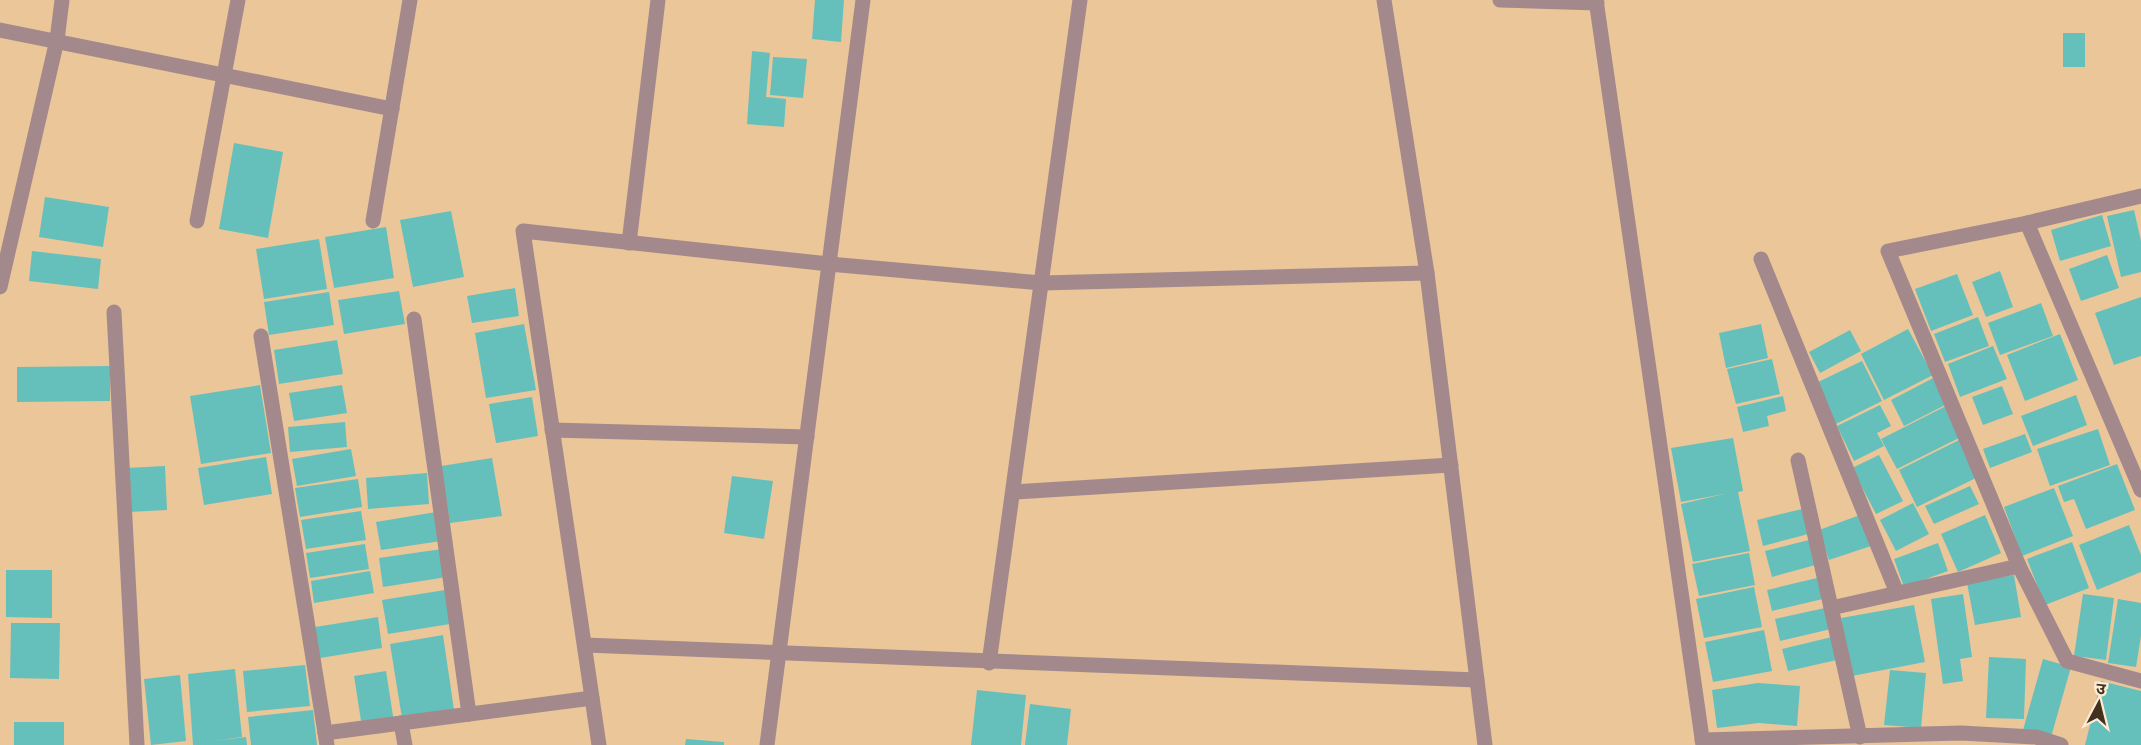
<svg xmlns="http://www.w3.org/2000/svg" width="2141" height="745" viewBox="0 0 2141 745" font-family="'Noto Sans','Noto Sans Devanagari',sans-serif">
  <style>
    .building { fill: #65c0bc }
    .lines { fill: none; stroke-linecap: round; stroke-linejoin: round }
    .minor { stroke: #a4898c; stroke-width: 15 }
  </style>
  <rect width="100%" height="100%" fill="#ebc699"/>
  <g class="building">
    <polygon points="815,0 844,0 841,42 812,39"/>
    <rect x="2063" y="33" width="22" height="34"/>
    <polygon points="752,51 770,53 766,97 786,99 784,127 747,124"/>
    <polygon points="773,57 807,59 803,98 770,95"/>
    <polygon points="234,143 283,152 268,238 219,229"/>
    <polygon points="45,197 109,207 103,247 39,237"/>
    <polygon points="2134,210 2141,241 2141,272 2121,277 2107,216"/>
    <polygon points="451,211 464,277 413,287 400,220"/>
    <polygon points="2102,215 2111,246 2060,261 2051,230"/>
    <polygon points="386,227 394,278 334,288 325,237"/>
    <polygon points="319,239 327,289 264,299 256,249"/>
    <polygon points="32,251 101,259 98,289 29,281"/>
    <polygon points="2107,255 2119,288 2081,301 2069,269"/>
    <polygon points="2000,271 2013,307 1986,317 1972,282"/>
    <polygon points="1957,274 1973,315 1931,331 1915,289"/>
    <polygon points="515,288 519,316 472,323 467,296"/>
    <polygon points="399,291 405,324 344,334 338,300"/>
    <polygon points="329,292 334,325 269,335 264,302"/>
    <polygon points="2141,297 2141,356 2114,365 2095,313"/>
    <polygon points="2041,303 2053,336 2000,355 1988,323"/>
    <polygon points="1978,317 1989,346 1945,362 1934,334"/>
    <polygon points="524,324 536,390 486,398 475,333"/>
    <polygon points="1761,324 1768,358 1726,368 1719,333"/>
    <polygon points="1908,329 1933,375 1884,400 1861,354"/>
    <polygon points="1850,330 1861,351 1820,373 1809,352"/>
    <polygon points="2060,334 2078,380 2025,401 2007,355"/>
    <polygon points="337,340 343,374 279,384 274,350"/>
    <polygon points="1993,346 2007,379 1960,397 1948,364"/>
    <polygon points="1772,359 1780,394 1736,404 1727,369"/>
    <polygon points="1862,361 1882,401 1836,424 1816,383"/>
    <polygon points="110,366 110,401 17,402 17,367"/>
    <polygon points="1937,376 1951,402 1904,426 1891,400"/>
    <polygon points="260,385 271,453 201,464 190,396"/>
    <polygon points="342,385 347,413 294,421 289,393"/>
    <polygon points="2002,386 2013,414 1983,425 1972,397"/>
    <polygon points="2076,395 2087,425 2033,446 2021,416"/>
    <polygon points="1783,396 1786,411 1767,416 1769,426 1743,432 1737,407"/>
    <polygon points="532,397 538,436 496,443 489,404"/>
    <polygon points="1880,405 1891,426 1877,433 1884,446 1854,461 1837,426"/>
    <polygon points="1948,405 1963,436 1897,469 1881,439"/>
    <polygon points="345,422 347,447 290,452 288,427"/>
    <polygon points="2098,429 2110,465 2050,486 2037,449"/>
    <polygon points="2025,434 2032,452 1990,468 1983,449"/>
    <polygon points="1733,438 1743,491 1738,492 1750,551 1693,562 1681,504 1724,494 1681,502 1671,448"/>
    <polygon points="1961,439 1980,476 1917,507 1899,470"/>
    <polygon points="351,449 356,476 297,486 292,459"/>
    <polygon points="1879,455 1903,501 1876,514 1852,468"/>
    <polygon points="266,457 272,494 204,505 198,468"/>
    <polygon points="492,458 502,516 450,523 441,466"/>
    <polygon points="2117,464 2135,510 2086,529 2074,499 2064,502 2058,486"/>
    <polygon points="165,466 167,510 129,512 126,468"/>
    <polygon points="427,473 429,504 368,509 366,478"/>
    <polygon points="732,476 773,481 764,539 724,533"/>
    <polygon points="358,479 362,507 300,517 295,488"/>
    <polygon points="1970,486 1979,504 1934,524 1925,506"/>
    <polygon points="2054,488 2073,536 2022,556 2004,507"/>
    <polygon points="1913,503 1929,534 1896,551 1880,520"/>
    <polygon points="1806,508 1812,533 1763,546 1757,520"/>
    <polygon points="361,511 366,540 306,549 301,520"/>
    <polygon points="436,512 441,541 381,550 376,522"/>
    <polygon points="1860,515 1871,546 1829,560 1819,530"/>
    <polygon points="1985,515 2001,553 1958,572 1941,534"/>
    <polygon points="2129,525 2141,555 2141,572 2097,590 2079,545"/>
    <polygon points="1813,539 1819,564 1772,577 1765,551"/>
    <polygon points="2072,542 2089,588 2045,605 2027,559"/>
    <polygon points="1938,543 1948,571 1904,587 1894,559"/>
    <polygon points="365,544 369,569 310,578 306,553"/>
    <polygon points="442,549 447,577 383,587 379,558"/>
    <polygon points="1749,553 1755,585 1699,596 1692,564"/>
    <polygon points="6,570 52,570 52,618 6,617"/>
    <polygon points="370,571 374,593 314,603 311,581"/>
    <polygon points="2014,575 2021,617 1975,625 1967,583"/>
    <polygon points="1817,578 1823,599 1772,611 1767,590"/>
    <polygon points="1754,587 1762,627 1704,638 1696,599"/>
    <polygon points="445,590 450,624 388,634 382,600"/>
    <polygon points="1963,594 1972,657 1960,659 1963,681 1943,684 1931,599"/>
    <polygon points="2083,594 2114,598 2106,660 2074,656"/>
    <polygon points="2118,599 2141,603 2141,636 2136,667 2108,663"/>
    <polygon points="1914,605 1925,662 1852,676 1841,618"/>
    <polygon points="1825,608 1831,629 1780,641 1775,619"/>
    <polygon points="378,617 382,648 320,658 315,627"/>
    <polygon points="11,623 60,623 59,679 10,678"/>
    <polygon points="1764,630 1772,671 1713,682 1705,642"/>
    <polygon points="443,635 454,710 402,718 390,644"/>
    <polygon points="1832,637 1837,660 1788,671 1782,649"/>
    <polygon points="1989,657 2026,659 2024,719 1986,718"/>
    <polygon points="2043,659 2071,667 2051,737 2023,730"/>
    <polygon points="305,665 310,706 247,712 243,671"/>
    <polygon points="235,669 242,737 213,741 246,737 247,745 193,745 188,674"/>
    <polygon points="1890,670 1926,673 1921,728 1884,725"/>
    <polygon points="386,671 394,722 362,727 354,676"/>
    <polygon points="180,675 186,741 151,745 144,679"/>
    <polygon points="2101,681 2141,691 2141,745 2085,745"/>
    <polygon points="1758,683 1800,686 1797,726 1759,723 1717,728 1712,690"/>
    <polygon points="977,690 1026,695 1021,745 971,745"/>
    <polygon points="1030,704 1071,709 1067,745 1025,745"/>
    <polygon points="313,710 317,745 251,745 248,717"/>
    <rect x="14" y="722" width="50" height="23"/>
    <polygon points="686,739 724,742 724,745 685,745"/>
  </g>
  <g class="lines">
    <g class="minor">
      <polyline points="1384,0 1427,273 1485,745"/>
      <polyline points="1500,0 1597,3"/>
      <polyline points="1596,0 1703,745"/>
      <polyline points="0,30 392,109"/>
      <polyline points="2141,196 2027,223 1888,251 2019,566 2067,661 2141,681"/>
      <polyline points="197,221 238,0"/>
      <polyline points="373,221 410,0"/>
      <polyline points="2027,223 2141,490"/>
      <polyline points="629,243 658,0"/>
      <polyline points="1761,259 1897,593"/>
      <polyline points="0,287 57,40 62,0"/>
      <polyline points="114,312 137,745"/>
      <polyline points="414,319 469,714"/>
      <polyline points="261,336 327,745"/>
      <polyline points="552,430 807,437"/>
      <polyline points="1798,460 1860,737"/>
      <polyline points="1014,492 1451,465"/>
      <polyline points="1831,608 2019,566"/>
      <polyline points="585,645 1477,680"/>
      <polyline points="989,663 1080,0"/>
      <polyline points="401,723 405,745"/>
      <polyline points="325,733 592,698"/>
      <polyline points="1702,740 1961,733 2036,737 2061,745"/>
      <polyline points="599,745 523,231 829,264 1042,283 1427,273"/>
      <polyline points="767,745 863,0"/>
    </g>
  </g>
  <g transform="translate(2099 703) rotate(7)" stroke="#feebd4" stroke-width="4.5" paint-order="stroke">
  <path d="M0-4.5L10 22L0 15L-10 22Z" fill="#40321f"/>
  <text y="-9" font-size="16" font-weight="bold" text-anchor="middle" fill="#40321f">उ</text>
  </g>
</svg>
